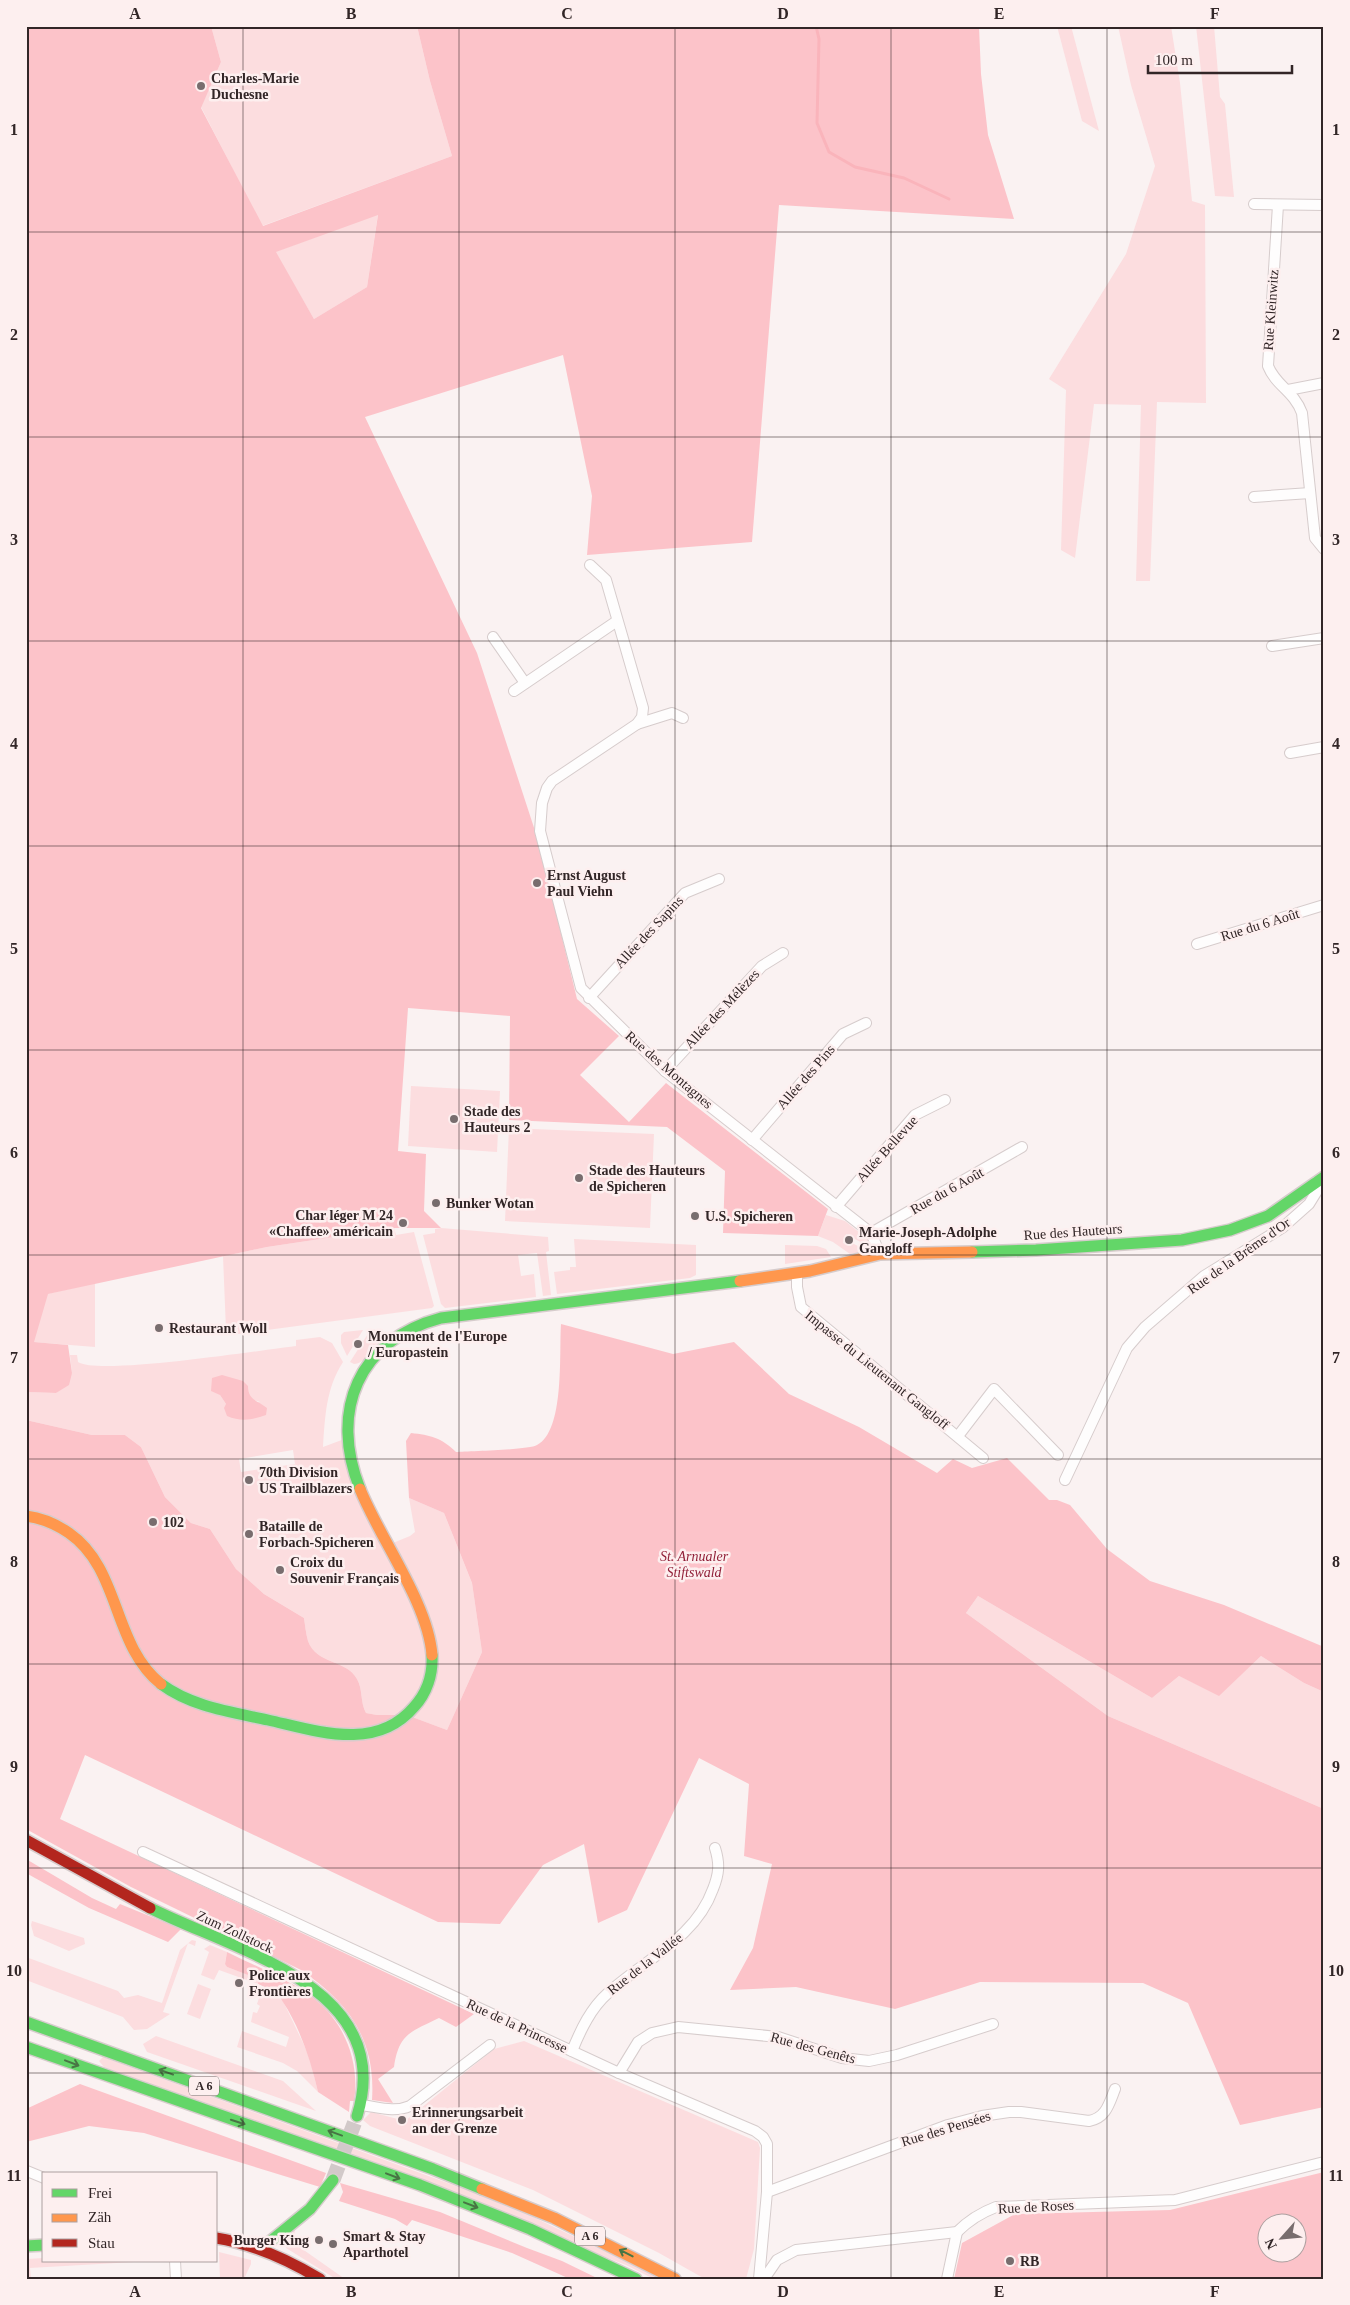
<svg xmlns="http://www.w3.org/2000/svg" width="1350" height="2305" viewBox="0 0 1350 2305" font-family="'Times New Roman',serif">
  <style>
    .green { fill: #fcdddf; fill-rule: evenodd }
    .forest { fill: #fcc3c9; fill-rule: evenodd }
    .lines { fill: none; stroke-linecap: round; stroke-linejoin: round }
    .stream { stroke: #fab4bb; stroke-width: 3 }
    .secondary-tunnel { stroke: #d2c9c9; stroke-width: 15; stroke-dasharray: 15 8; stroke-linecap: butt }
    .street-casing { stroke: #d6cccc; stroke-width: 12 }
    .fast-casing { stroke: #d6cccc; stroke-width: 14 }
    .slow-casing { stroke: #d6cccc; stroke-width: 14 }
    .jam-casing { stroke: #d6cccc; stroke-width: 14 }
    .street { stroke: #fefdfd; stroke-width: 10 }
    .fast { stroke: #63d668; stroke-width: 11 }
    .slow { stroke: #ff974d; stroke-width: 11 }
    .jam { stroke: #b3261e; stroke-width: 11 }
    .oneway { stroke: #487544 }
    .grid { fill: none; stroke: #322627; stroke-width: 1; stroke-opacity: 0.55 }
    .poi-dot { fill: #786d6e; stroke: #fdefef; stroke-width: 2 }
    .labels { text-anchor: middle; dominant-baseline: central; stroke-width: 5; stroke-linejoin: round; paint-order: stroke }
    .shield { fill: #fdefef; stroke: #6f6263; stroke-width: 1 }
    .shield-label { font-size: 12px; font-weight: bold; fill: #322627 }
    .poi-label { font-size: 14px; font-weight: bold; fill: #322627; stroke: #fdefef; text-anchor: start }
    .street-label { font-size: 14px; fill: #322627; stroke: #fdefef }
    .park-label { font-size: 14px; font-style: italic; fill: #912139; stroke: #fdefef }
    .neatline { fill: none; stroke: #322627; stroke-width: 2 }
    .grid-label { font-size: 16px; text-anchor: middle; font-weight: bold; fill: #322627 }
  </style>
  <rect width="100%" height="100%" fill="#faf2f2"/>
  <g class="green">
    <polygon points="211,26 417,26 430,81 452,156 262,226 201,107 221,62"/>
    <polygon points="1057,26 1071,26 1099,131 1082,121"/>
    <polygon points="1118,26 1171,26 1180,83 1192,201 1205,205 1206,403 1157,402 1150,581 1136,581 1141,405 1094,404 1075,558 1061,550 1066,390 1049,379 1126,254 1155,166 1131,85"/>
    <polygon points="1196,26 1214,26 1220,97 1225,104 1234,197 1215,196"/>
    <polygon points="378,214 367,287 314,319 275,252"/>
    <polygon points="411,1086 500,1091 497,1152 408,1146"/>
    <polygon points="509,1128 654,1134 650,1228 505,1221"/>
    <polygon points="826,1215 845,1221 870,1241 864,1244 846,1234 843,1243 851,1246 852,1243 866,1250 865,1251 850,1254 833,1242 818,1236"/>
    <polygon points="394,1228 396,1235 414,1232 434,1306 432,1308 238,1334 238,1329 226,1330 223,1256 267,1247"/>
    <polygon points="441,1228 548,1237 549,1251 546,1252 551,1295 543,1296 537,1253 518,1255 521,1276 534,1274 536,1297 445,1308 441,1304 423,1235 435,1233 435,1229"/>
    <polygon points="574,1239 696,1245 696,1275 690,1278 557,1294 554,1272 570,1270 570,1267 576,1267"/>
    <polygon points="785,1245 817,1246 826,1249 831,1257 785,1264"/>
    <polygon points="95,1283 95,1347 33,1342 47,1294"/>
    <path d="M371 1329 376 1330 381 1336C379 1346 364 1364 354 1364L350 1362Z"/>
    <polygon points="363,1330 347,1356 341,1343 341,1335 344,1332"/>
    <path d="M320 1337 332 1343 343 1362C326 1388 325 1417 323 1447L347 1438 388 1545 410 1536 415 1532 409 1498 444 1513 472 1583 482 1652 447 1730 407 1715H377L366 1713C360 1702 363 1689 357 1679 346 1659 317 1665 308 1641 306 1634 305 1625 304 1618L264 1594 236 1569 210 1529 191 1523 165 1497 141 1447 125 1435H92L26 1420V1392L56 1393 72 1373 70 1355H77L78 1362C99 1376 261 1350 296 1346V1340ZM248 1393 251 1399 260 1402 226 1404 220 1395ZM293 1450 295 1464 241 1472 239 1459Z"/>
    <polygon points="978,1596 1152,1698 1179,1676 1219,1695 1261,1656 1304,1683 1324,1692 1324,1809 1108,1716 966,1613"/>
    <polygon points="32,1921 84,1938 85,1944 69,1951 34,1936 31,1925"/>
    <polygon points="192,1940 196,1941 195,1946 188,1943 163,2012 170,2014 147,2029 134,2030 123,2017 26,1980 26,1957 118,1991 124,1998 138,1995 162,2003 180,1950"/>
    <polygon points="210,1945 227,1952 225,1963 227,1967 260,1979 258,1984 219,1970 214,1980 201,1975 209,1952 204,1949"/>
    <polygon points="198,1984 211,1989 200,2019 187,2014"/>
    <polygon points="263,1986 283,2001 305,2047 312,2067 318,2092 297,2071 283,2063 237,2047 242,2031 286,2047 289,2037 251,2022 253,2012 257,2013 260,2006 257,2004"/>
    <polygon points="156,2036 283,2081 316,2111 147,2052 143,2044"/>
    <polygon points="524,2041 758,2142 760,2148 754,2249 746,2279 705,2279 659,2253 533,2190 370,2126 363,2120 371,2112 405,2121 494,2049"/>
    <polygon points="103,2057 508,2205 663,2279 654,2279 626,2265 104,2067 99,2061"/>
    <polygon points="295,2230 294,2239 298,2246 345,2279 336,2279 286,2248 286,2240"/>
    <polygon points="219,2252 251,2260 251,2264 244,2279 220,2279"/>
    <polygon points="44,2258 44,2261 151,2261 30,2268 31,2279 26,2279 26,2259"/>
  </g>
  <g class="forest">
    <path d="M26 26H211L221 62 201 108 263 226 452 156 430 81 417 26H979L981 74 988 135 1014 219 779 205 752 542 587 555 592 496 563 355 365 417 477 653 539 843 577 999 619 1036 580 1075 629 1122 666 1083 828 1209 818 1236 723 1233 725 1171 667 1127 509 1120 510 1016 408 1008 398 1151 426 1154 424 1211 441 1228H394L267 1247 48 1294 34 1342 68 1345 72 1373 69 1385 56 1393 26 1392ZM378 215 367 287 314 319 276 252Z"/>
    <path d="M561 1324 673 1354 734 1342 789 1394 859 1427 937 1473 953 1459 972 1468 1007 1458 1049 1500H1057L1070 1505 1107 1549 1150 1581 1224 1605 1324 1647V1692L1304 1683 1261 1656 1219 1696 1179 1676 1152 1698 978 1596 966 1613 1108 1716 1324 1809V2107L1240 2125 1188 2003 1143 1983 980 1982 895 2009 796 1987 730 1990 753 1948 772 1864 744 1856 749 1784 699 1758 627 1910 598 1923 584 1844 543 1865 500 1924 438 1922 85 1755 60 1819 474 2014 456 2027 439 2018C411 2032 399 2033 394 2067L378 2079 393 2103 372 2100C376 2040 349 2003 301 1970L131 1887 26 1829V1420L92 1435H125L141 1447 165 1497 191 1523 210 1529 236 1569 264 1594 304 1618C305 1625 306 1634 308 1641 317 1665 346 1659 357 1679 363 1689 360 1702 366 1713L377 1715H407L447 1730 482 1652 472 1583 444 1513 409 1498 406 1441 411 1433C430 1435 442 1438 456 1452 469 1451 529 1450 537 1445 565 1431 559 1353 561 1324Z"/>
    <path d="M222 1375 243 1381 248 1386C248 1400 257 1400 267 1408L266 1415C252 1420 241 1422 227 1416L224 1408 226 1404 220 1395 211 1391 212 1378Z"/>
    <polygon points="26,1859 92,1898 116,1909 120,1904 181,1929 168,1942 89,1908 26,1873"/>
    <path d="M227 1952C257 1967 292 1980 317 2001 346 2025 360 2065 354 2101H350L349 2112 318 2092C311 2061 300 2028 283 2002 278 1993 267 1988 258 1984L259 1979 227 1967 225 1964Z"/>
    <polygon points="80,2084 326,2173 320,2187 144,2133 89,2126 26,2142 26,2109"/>
    <path d="M1324 2172V2279H954L962 2243 1015 2214 1170 2210ZM1268 2222H1298V2252H1268Z"/>
    <polygon points="340,2183 440,2212 527,2248 562,2261 599,2279 570,2279 512,2253 412,2220 407,2226 395,2219 339,2201 343,2192"/>
  </g>
  <g class="lines">
    <polyline class="stream" points="816,26 819,39 817,123 829,152 855,167 904,178 949,199"/>
    <polyline class="secondary-tunnel" points="333,2180 357,2116"/>
    <g class="street-casing">
      <g id="street">
        <polyline points="1254,204 1324,205"/>
        <path d="M1278 205 1268 366C1276 386 1294 391 1302 413L1315 538 1324 549"/>
        <polyline points="1288,390 1324,383"/>
        <polyline points="1254,497 1310,493"/>
        <polyline points="590,565 606,580 643,708 642,717 637,724 552,781 547,788 542,803 540,831 581,988 665,1071 871,1233 880,1254"/>
        <polyline points="493,637 525,683"/>
        <polyline points="1272,646 1324,638"/>
        <polyline points="514,691 617,621"/>
        <polyline points="637,724 672,713 683,718"/>
        <polyline points="1290,753 1324,747"/>
        <polyline points="1197,944 1324,905"/>
        <polyline points="589,998 685,893 719,879"/>
        <polyline points="665,1071 762,966 783,953"/>
        <polyline points="752,1140 843,1034 866,1023"/>
        <polyline points="836,1207 915,1115 945,1100"/>
        <polyline points="871,1233 1022,1147"/>
        <polyline points="797,1273 797,1287 801,1307 983,1458"/>
        <polyline points="958,1436 994,1389 1058,1455"/>
        <polyline points="1065,1480 1127,1348 1145,1327 1204,1276 1282,1228 1309,1204 1317,1191 1316,1182"/>
        <polyline points="143,1852 619,2073 755,2131 763,2137 767,2144 767,2192 759,2279"/>
        <path d="M572 2051C581 2029 591 2008 608 1993 645 1959 695 1939 713 1889 719 1874 720 1864 715 1848"/>
        <polyline points="619,2073 638,2042 652,2033 678,2027 778,2037 842,2058 869,2061 897,2055 993,2024"/>
        <path d="M361 2105C378 2107 394 2113 410 2106L490 2045"/>
        <polyline points="27,2171 44,2178"/>
        <path d="M767 2192 948 2125 982 2116 1009 2112H1021L1089 2121C1106 2118 1109 2104 1115 2089"/>
        <polyline points="175,2261 176,2279"/>
        <path d="M764 2279 777 2260 796 2250 957 2232C969 2220 980 2213 996 2207L1175 2200 1324 2162"/>
        <polyline points="947,2279 957,2232"/>
      </g>
    </g>
    <g class="fast-casing">
      <g id="fast">
        <polyline points="972,1252 1036,1250 1182,1240 1230,1230 1268,1216 1324,1177"/>
        <path d="M360 1489C329 1411 358 1340 441 1318L740 1281"/>
        <path d="M161 1684C192 1707 232 1712 268 1720 317 1731 376 1752 414 1707 427 1693 433 1674 432 1655"/>
        <path d="M150 1908C235 1951 397 1987 357 2116"/>
        <polyline points="26,2022 433,2169 482,2189"/>
        <polyline points="26,2047 420,2185 530,2229 636,2279"/>
        <polyline points="26,2246 44,2245"/>
        <polyline points="261,2249 310,2209 333,2180"/>
      </g>
    </g>
    <g class="slow-casing">
      <g id="slow">
        <polyline points="740,1281 810,1271 880,1254 972,1252"/>
        <path d="M360 1489C380 1539 428 1603 432 1655"/>
        <path d="M26 1516C42 1518 56 1524 69 1533 121 1569 112 1645 161 1684"/>
        <polyline points="482,2189 554,2218 675,2279"/>
      </g>
    </g>
    <g class="jam-casing">
      <g id="jam">
        <polyline points="26,1840 150,1908"/>
        <path d="M216 2238C254 2244 287 2259 320 2279"/>
      </g>
    </g>
    <use href="#street" class="street"/>
    <use href="#fast" class="fast"/>
    <use href="#slow" class="slow"/>
    <use href="#jam" class="jam"/>
  </g>
  <defs><path id="oneway-shaft" d="M-6 0H5M1.5-3L5.5 0L1.5 3" fill="none" stroke-width="1.6" stroke-linecap="round" stroke-linejoin="round" transform="scale(1.25)"/></defs>
  <g class="oneway">
    <use href="#oneway-shaft" transform="translate(72 2063) rotate(21)"/>
    <use href="#oneway-shaft" transform="translate(166 2072) rotate(-160)"/>
    <use href="#oneway-shaft" transform="translate(238 2122) rotate(18)"/>
    <use href="#oneway-shaft" transform="translate(335 2133) rotate(-160)"/>
    <use href="#oneway-shaft" transform="translate(393 2176) rotate(21)"/>
    <use href="#oneway-shaft" transform="translate(471 2205) rotate(21)"/>
    <use href="#oneway-shaft" transform="translate(626 2253) rotate(-153)"/>
  </g>
  <path class="grid" d="M243 26V2279M459 26V2279M675 26V2279M891 26V2279M1107 26V2279M26 232H1324M26 437H1324M26 641H1324M26 846H1324M26 1050H1324M26 1255H1324M26 1459H1324M26 1664H1324M26 1868H1324M26 2073H1324"/>
  <g class="poi-dot">
    <circle cx="201" cy="86" r="5"/>
    <circle cx="537" cy="883" r="5"/>
    <circle cx="454" cy="1119" r="5"/>
    <circle cx="579" cy="1178" r="5"/>
    <circle cx="436" cy="1203" r="5"/>
    <circle cx="695" cy="1216" r="5"/>
    <circle cx="403" cy="1223" r="5"/>
    <circle cx="849" cy="1240" r="5"/>
    <circle cx="159" cy="1328" r="5"/>
    <circle cx="358" cy="1344" r="5"/>
    <circle cx="249" cy="1480" r="5"/>
    <circle cx="153" cy="1522" r="5"/>
    <circle cx="249" cy="1534" r="5"/>
    <circle cx="280" cy="1570" r="5"/>
    <circle cx="239" cy="1983" r="5"/>
    <circle cx="402" cy="2120" r="5"/>
    <circle cx="319" cy="2240" r="5"/>
    <circle cx="333" cy="2244" r="5"/>
    <circle cx="1010" cy="2261" r="5"/>
  </g>
  <g class="labels">
    <g class="shield">
      <rect x="189" y="2076.5" width="30" height="19" rx="4"/>
      <rect x="575" y="2226.5" width="30" height="19" rx="4"/>
    </g>
    <g class="shield-label">
      <text x="204" y="2086">A 6</text>
      <text x="590" y="2236">A 6</text>
    </g>
    <g class="poi-label">
      <text x="211" y="78">Charles-Marie<tspan x="211" dy="16">Duchesne</tspan></text>
      <text x="547" y="875">Ernst August<tspan x="547" dy="16">Paul Viehn</tspan></text>
      <text x="464" y="1111">Stade des<tspan x="464" dy="16">Hauteurs 2</tspan></text>
      <text x="589" y="1170">Stade des Hauteurs<tspan x="589" dy="16">de Spicheren</tspan></text>
      <text x="446" y="1203">Bunker Wotan</text>
      <text x="393" y="1215" text-anchor="end">Char léger M 24<tspan x="393" dy="16">«Chaffee» américain</tspan></text>
      <text x="705" y="1216">U.S. Spicheren</text>
      <text x="859" y="1232">Marie-Joseph-Adolphe<tspan x="859" dy="16">Gangloff</tspan></text>
      <text x="169" y="1328">Restaurant Woll</text>
      <text x="368" y="1336">Monument de l'Europe<tspan x="368" dy="16">/ Europastein</tspan></text>
      <text x="259" y="1472">70th Division<tspan x="259" dy="16">US Trailblazers</tspan></text>
      <text x="163" y="1522">102</text>
      <text x="259" y="1526">Bataille de<tspan x="259" dy="16">Forbach-Spicheren</tspan></text>
      <text x="290" y="1562">Croix du<tspan x="290" dy="16">Souvenir Français</tspan></text>
      <text x="249" y="1975">Police aux<tspan x="249" dy="16">Frontières</tspan></text>
      <text x="412" y="2112">Erinnerungsarbeit<tspan x="412" dy="16">an der Grenze</tspan></text>
      <text x="343" y="2236">Smart &amp; Stay<tspan x="343" dy="16">Aparthotel</tspan></text>
      <text x="309" y="2240" text-anchor="end">Burger King</text>
      <text x="1020" y="2261">RB</text>
    </g>
    <g class="street-label">
      <text transform="translate(1271 310) rotate(-86)">Rue Kleinwitz</text>
      <text transform="translate(1260 925) rotate(-17)">Rue du 6 Août</text>
      <text transform="translate(649 932) rotate(-47)">Allée des Sapins</text>
      <text transform="translate(722 1009) rotate(-47)">Allée des Mélèzes</text>
      <text transform="translate(669 1070) rotate(41)">Rue des Montagnes</text>
      <text transform="translate(806 1077) rotate(-49)">Allée des Pins</text>
      <text transform="translate(887 1149) rotate(-48)">Allée Bellevue</text>
      <text transform="translate(947 1191) rotate(-29)">Rue du 6 Août</text>
      <text transform="translate(1073 1232) rotate(-4)">Rue des Hauteurs</text>
      <text transform="translate(1239 1256) rotate(-35)">Rue de la Brême d'Or</text>
      <text transform="translate(877 1370) rotate(39)">Impasse du Lieutenant Gangloff</text>
      <text transform="translate(235 1932) rotate(25)">Zum Zollstock</text>
      <text transform="translate(645 1964) rotate(-38)">Rue de la Vallée</text>
      <text transform="translate(517 2026) rotate(25)">Rue de la Princesse</text>
      <text transform="translate(813 2048) rotate(15)">Rue des Genêts</text>
      <text transform="translate(946 2129) rotate(-17)">Rue des Pensées</text>
      <text transform="translate(1036 2207) rotate(-3)">Rue de Roses</text>
    </g>
    <g class="park-label">
      <text x="694" y="1556">St. Arnualer<tspan x="694" dy="16">Stiftswald</tspan></text>
    </g>
  </g>
  <rect width="1350" height="2305" fill="none" stroke="#fdefef" stroke-width="55"/>
  <rect x="42" y="2172" width="175" height="90" fill="#fdefef" stroke="#ac9f9f"/>
  <rect x="52" y="2189" width="25" height="8" fill="#63d668" stroke="#ac9f9f"/>
  <text x="88" y="2198" font-size="15" fill="#322627">Frei</text>
  <rect x="52" y="2214" width="25" height="8" fill="#ff974d" stroke="#ac9f9f"/>
  <text x="88" y="2222" font-size="15" fill="#322627">Zäh</text>
  <rect x="52" y="2239" width="25" height="8" fill="#b3261e" stroke="#ac9f9f"/>
  <text x="88" y="2248" font-size="15" fill="#322627">Stau</text>
  <g transform="translate(1282 2238) rotate(243)"><circle r="24" fill="#fdefef" stroke="#ac9f9f"/>
  <path d="M0-4L9 19L0 12L-9 19Z" fill="#786d6e"/>
  <text y="-8" font-size="14" font-weight="bold" text-anchor="middle" fill="#322627">N</text>
  </g>
  <path d="M1148 65v8h144v-8" fill="none" stroke="#322627" stroke-width="2.5"/>
  <text x="1155" y="65" font-size="15" fill="#322627" stroke="#fdefef" stroke-width="4" paint-order="stroke">100 m</text>
  <rect x="28" y="28" width="1294" height="2250" class="neatline"/>
  <g class="grid-label">
    <text x="135" y="19">A</text>
    <text x="351" y="19">B</text>
    <text x="567" y="19">C</text>
    <text x="783" y="19">D</text>
    <text x="999" y="19">E</text>
    <text x="1215" y="19">F</text>
    <text x="14" y="135">1</text>
    <text x="1336" y="135">1</text>
    <text x="14" y="340">2</text>
    <text x="1336" y="340">2</text>
    <text x="14" y="545">3</text>
    <text x="1336" y="545">3</text>
    <text x="14" y="749">4</text>
    <text x="1336" y="749">4</text>
    <text x="14" y="954">5</text>
    <text x="1336" y="954">5</text>
    <text x="14" y="1158">6</text>
    <text x="1336" y="1158">6</text>
    <text x="14" y="1363">7</text>
    <text x="1336" y="1363">7</text>
    <text x="14" y="1567">8</text>
    <text x="1336" y="1567">8</text>
    <text x="14" y="1772">9</text>
    <text x="1336" y="1772">9</text>
    <text x="14" y="1976">10</text>
    <text x="1336" y="1976">10</text>
    <text x="14" y="2181">11</text>
    <text x="1336" y="2181">11</text>
    <text x="135" y="2297">A</text>
    <text x="351" y="2297">B</text>
    <text x="567" y="2297">C</text>
    <text x="783" y="2297">D</text>
    <text x="999" y="2297">E</text>
    <text x="1215" y="2297">F</text>
  </g>
</svg>
